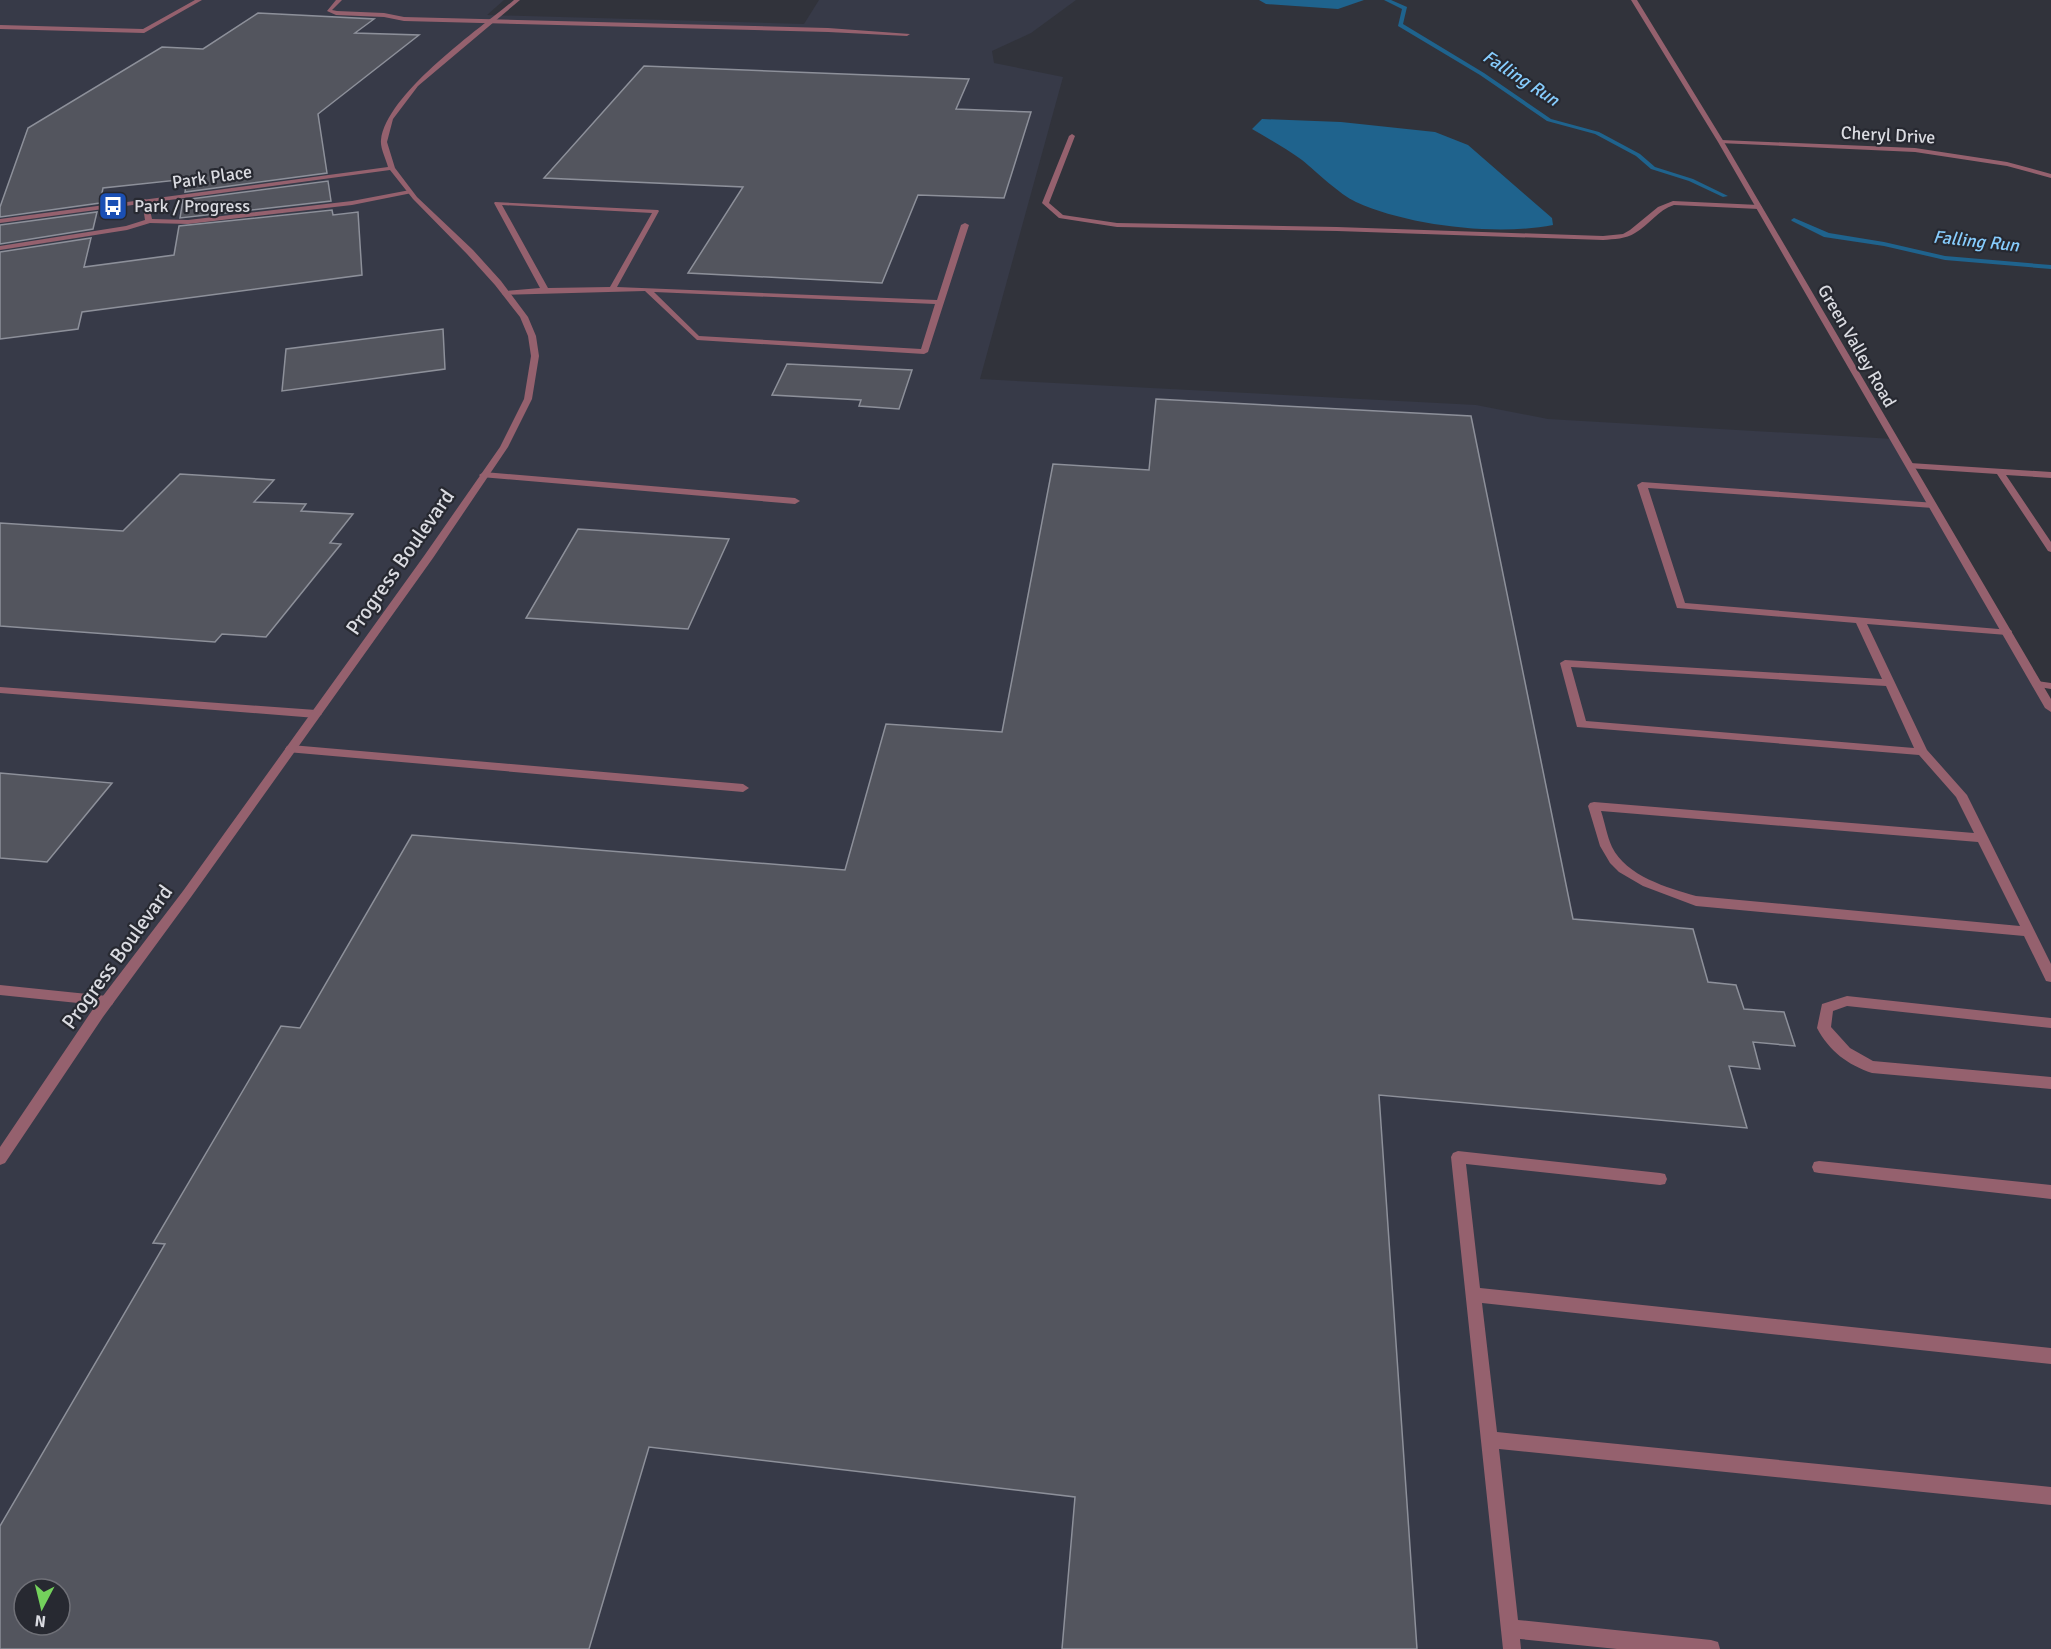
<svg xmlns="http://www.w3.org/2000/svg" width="2051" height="1649" viewBox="0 0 2051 1649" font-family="Signika,sans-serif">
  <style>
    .built { fill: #373a48; fill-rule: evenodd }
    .water { fill: #1f638d }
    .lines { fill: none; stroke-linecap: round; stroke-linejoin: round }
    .stream { fill: #1f638d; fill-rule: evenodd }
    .building { fill: #53555e; stroke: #8d909a; stroke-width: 1.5; fill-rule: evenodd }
    .service { fill: #95616e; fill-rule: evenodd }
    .minor { fill: #95616e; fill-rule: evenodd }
    .tertiary { fill: #95616e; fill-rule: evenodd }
    .labels { text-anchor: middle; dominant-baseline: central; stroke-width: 4.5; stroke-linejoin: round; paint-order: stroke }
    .far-water-label { font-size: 18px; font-style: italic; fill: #87cdfe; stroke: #272931 }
    .far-street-label { font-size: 18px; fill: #dadbe1; stroke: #272931 }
    .far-poi-label { font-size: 18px; fill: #dadbe1; stroke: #272931; text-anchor: start }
    .street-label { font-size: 21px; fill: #dadbe1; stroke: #272931 }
  </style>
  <rect width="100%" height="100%" fill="#31333b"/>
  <path class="built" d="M0 0H504L487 15 804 24 819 0H1076L1031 33 992 51 994 63 1063 77 980 379 1476 405 1548 419 1894 439 2051 708V1649H0ZM24 1589H60V1625H24Z"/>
  <g class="water">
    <polygon points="1259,0 1364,0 1338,9 1266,4"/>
    <path d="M1262 119 1341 122 1435 132 1468 145 1552 218 1553 225C1497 236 1409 226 1356 202 1339 194 1318 173 1302 160 1287 149 1269 139 1252 129Z"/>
  </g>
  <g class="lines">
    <g class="stream">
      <polygon points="1384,0 1391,0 1407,7 1403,24 1484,73 1551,119 1599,132 1640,154 1655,167 1693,179 1728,196 1723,197 1689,181 1651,169 1636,156 1595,134 1547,121 1480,75 1398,26 1402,9"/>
      <polygon points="1794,218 1829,233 1884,242 1945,256 2051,265 2051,269 1945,260 1884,246 1824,237 1792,221 1791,220"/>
    </g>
  </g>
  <g class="building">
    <polygon points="258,13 374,19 355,33 419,35 318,114 327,173 185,192 187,179 103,188 100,203 0,217 0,207 28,128 162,47 203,49"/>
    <polygon points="644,66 969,79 956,109 1031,112 1004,198 918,195 882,283 688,273 743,187 544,178"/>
    <polygon points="328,181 331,201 180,218 183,200"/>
    <polygon points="332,210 333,215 358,212 362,275 82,312 78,329 0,339 0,252 91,238 84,267 174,255 179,226"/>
    <polygon points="97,212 93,229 0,244 0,225"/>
    <polygon points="443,329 445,369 282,391 286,349"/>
    <polygon points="787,364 912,370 899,409 859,406 861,400 772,395"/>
    <path d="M1156 399 1471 416 1573 919 1693 929 1708 982 1736 985 1744 1009 1784 1012 1795 1046 1753 1042 1760 1069 1729 1066 1747 1128 1379 1095 1417 1649H1062L1075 1497 649 1447 589 1649H0V1526L165 1244 153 1243 281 1026 300 1028 412 835 845 870 886 724 1002 732 1053 464 1149 470ZM24 1589H60V1625H24Z"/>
    <polygon points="180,474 274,480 254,502 306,504 301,511 353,514 330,543 341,544 266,637 222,634 215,642 0,626 0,523 123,531"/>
    <polygon points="578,529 729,539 688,629 526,618"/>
    <polygon points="0,773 112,783 47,862 0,858"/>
  </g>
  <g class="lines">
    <g class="service">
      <polygon points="195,0 202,0 144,33 0,29 0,25 143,29"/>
      <polygon points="336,0 342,0 332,10 337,11 384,13 404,17 828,28 910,34 907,36 828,32 404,21 384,17 336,15 327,11"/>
      <path d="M1072 134 1075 136 1049 203 1063 215 1117 223 1337 227 1603 236 1623 234 1630 230 1658 207 1673 201 1759 205 1762 207 1759 209 1674 205C1658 210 1649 225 1635 233 1626 239 1614 239 1603 240L1337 231 1117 227 1059 218 1042 203 1069 136Z"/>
      <polygon points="410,190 412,191 412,193 352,205 188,224 150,223 127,230 0,250 0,246 126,226 145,220 142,201 145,199 148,201 152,219 188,220 352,201"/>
      <path d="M495 202 658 210 659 211 617 287 937 300 961 225 965 223 969 225 928 352 924 354 697 340 645 291 503 295 502 293 506 291 540 288 494 203ZM502 205 652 213 610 287 548 288ZM654 292 935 304 921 349 699 336Z"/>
      <polygon points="1910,463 2051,472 2051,478 2006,475 2051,542 2051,552 2048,551 1997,474 1907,468 1907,464"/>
      <polygon points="484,472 795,498 800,501 795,504 481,477 479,475"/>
      <path d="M1642 482 1936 503V507L1933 508 1648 488 1685 603 2011 630 2012 632 2011 634 2007 635 1867 624 1927 750 1967 795 2051 964V982L2046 981 2024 936 1696 906 1643 886 1619 872 1610 863 1600 846 1588 806 1590 803 1594 802 1974 833 1956 797 1919 755 1577 727 1560 663 1565 660 1882 679 1856 623 1677 608 1637 485ZM1571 667 1886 686 1914 748 1586 721ZM1601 811 1978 842 2020 926 1696 896C1668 888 1626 876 1612 847 1607 836 1605 823 1601 811Z"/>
      <polygon points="2037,681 2051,683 2051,689 2033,686 2032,684 2033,682"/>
      <polygon points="0,687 316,710 322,714 316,718 0,693"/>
      <polygon points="291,745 743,784 749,788 743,792 287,752 285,749 287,746"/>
      <polygon points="0,985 107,996 112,997 114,1001 112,1005 107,1006 0,995"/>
      <path d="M1847 996 2051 1018V1028L1847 1006 1833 1011 1831 1027 1850 1048 1873 1061 2051 1077V1089L1872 1073C1848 1065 1829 1051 1817 1028L1822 1004Z"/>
      <polygon points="1458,1151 1660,1173 1665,1174 1667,1179 1665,1184 1660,1185 1466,1164 1480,1288 2051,1348 2051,1364 1482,1303 1497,1432 2051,1487 2051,1505 1499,1449 1518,1620 1711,1640 1718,1642 1720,1649 1617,1649 1520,1639 1521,1649 1503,1649 1451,1157 1453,1153"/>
      <polygon points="1819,1161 2051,1185 2051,1199 1819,1173 1814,1172 1812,1167 1814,1162"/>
    </g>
    <g class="minor">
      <path d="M514 0H520L418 86 393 119 387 142 395 168 417 197 473 250 501 281 528 317 536 336 539 356 532 399 508 447 433 558 191 897 103 1017 5 1163 0 1165V1147L93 1009 183 891 424 556 500 447 524 399 531 356 528 336 520 317 495 285 467 254 413 199 390 170 0 223V219L388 167C386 159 380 148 381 140 387 93 478 30 514 0Z"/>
      <polygon points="1721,140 1915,148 2007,162 2051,174 2051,178 2007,166 1915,152 1719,143 1719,141"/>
    </g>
    <polygon class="tertiary" points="1631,0 1637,0 1724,142 2051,699 2051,712 2045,708 1718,142"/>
  </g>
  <defs>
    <g id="bus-square" transform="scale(1.5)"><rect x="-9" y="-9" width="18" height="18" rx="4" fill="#1a4fb4" stroke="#272931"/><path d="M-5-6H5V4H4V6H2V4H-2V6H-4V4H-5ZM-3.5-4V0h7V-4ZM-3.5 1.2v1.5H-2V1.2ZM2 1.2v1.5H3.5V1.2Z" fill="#fff"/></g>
  </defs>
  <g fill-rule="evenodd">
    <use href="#bus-square" x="113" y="206"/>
  </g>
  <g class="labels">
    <g class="far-water-label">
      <text transform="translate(1521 78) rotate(33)">Falling Run</text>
      <text transform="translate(1976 241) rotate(6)">Falling Run</text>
    </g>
    <g class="far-street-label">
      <text transform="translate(1888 135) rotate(3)">Cheryl Drive</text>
      <text transform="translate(212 177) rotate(-8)">Park Place</text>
      <text transform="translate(1857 346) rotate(60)">Green Valley Road</text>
    </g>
    <g class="far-poi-label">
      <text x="134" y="206">Park / Progress</text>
    </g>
    <g class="street-label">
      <text transform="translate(400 562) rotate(-55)">Progress Boulevard</text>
      <text transform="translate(117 957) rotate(-54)">Progress Boulevard</text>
    </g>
  </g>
  <g transform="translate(42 1607) rotate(187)"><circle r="28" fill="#272931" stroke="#6f7077" stroke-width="1.5"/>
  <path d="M0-4.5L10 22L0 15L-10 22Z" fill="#74d25c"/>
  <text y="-9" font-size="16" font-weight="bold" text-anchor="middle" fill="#dadbe1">N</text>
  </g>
</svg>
